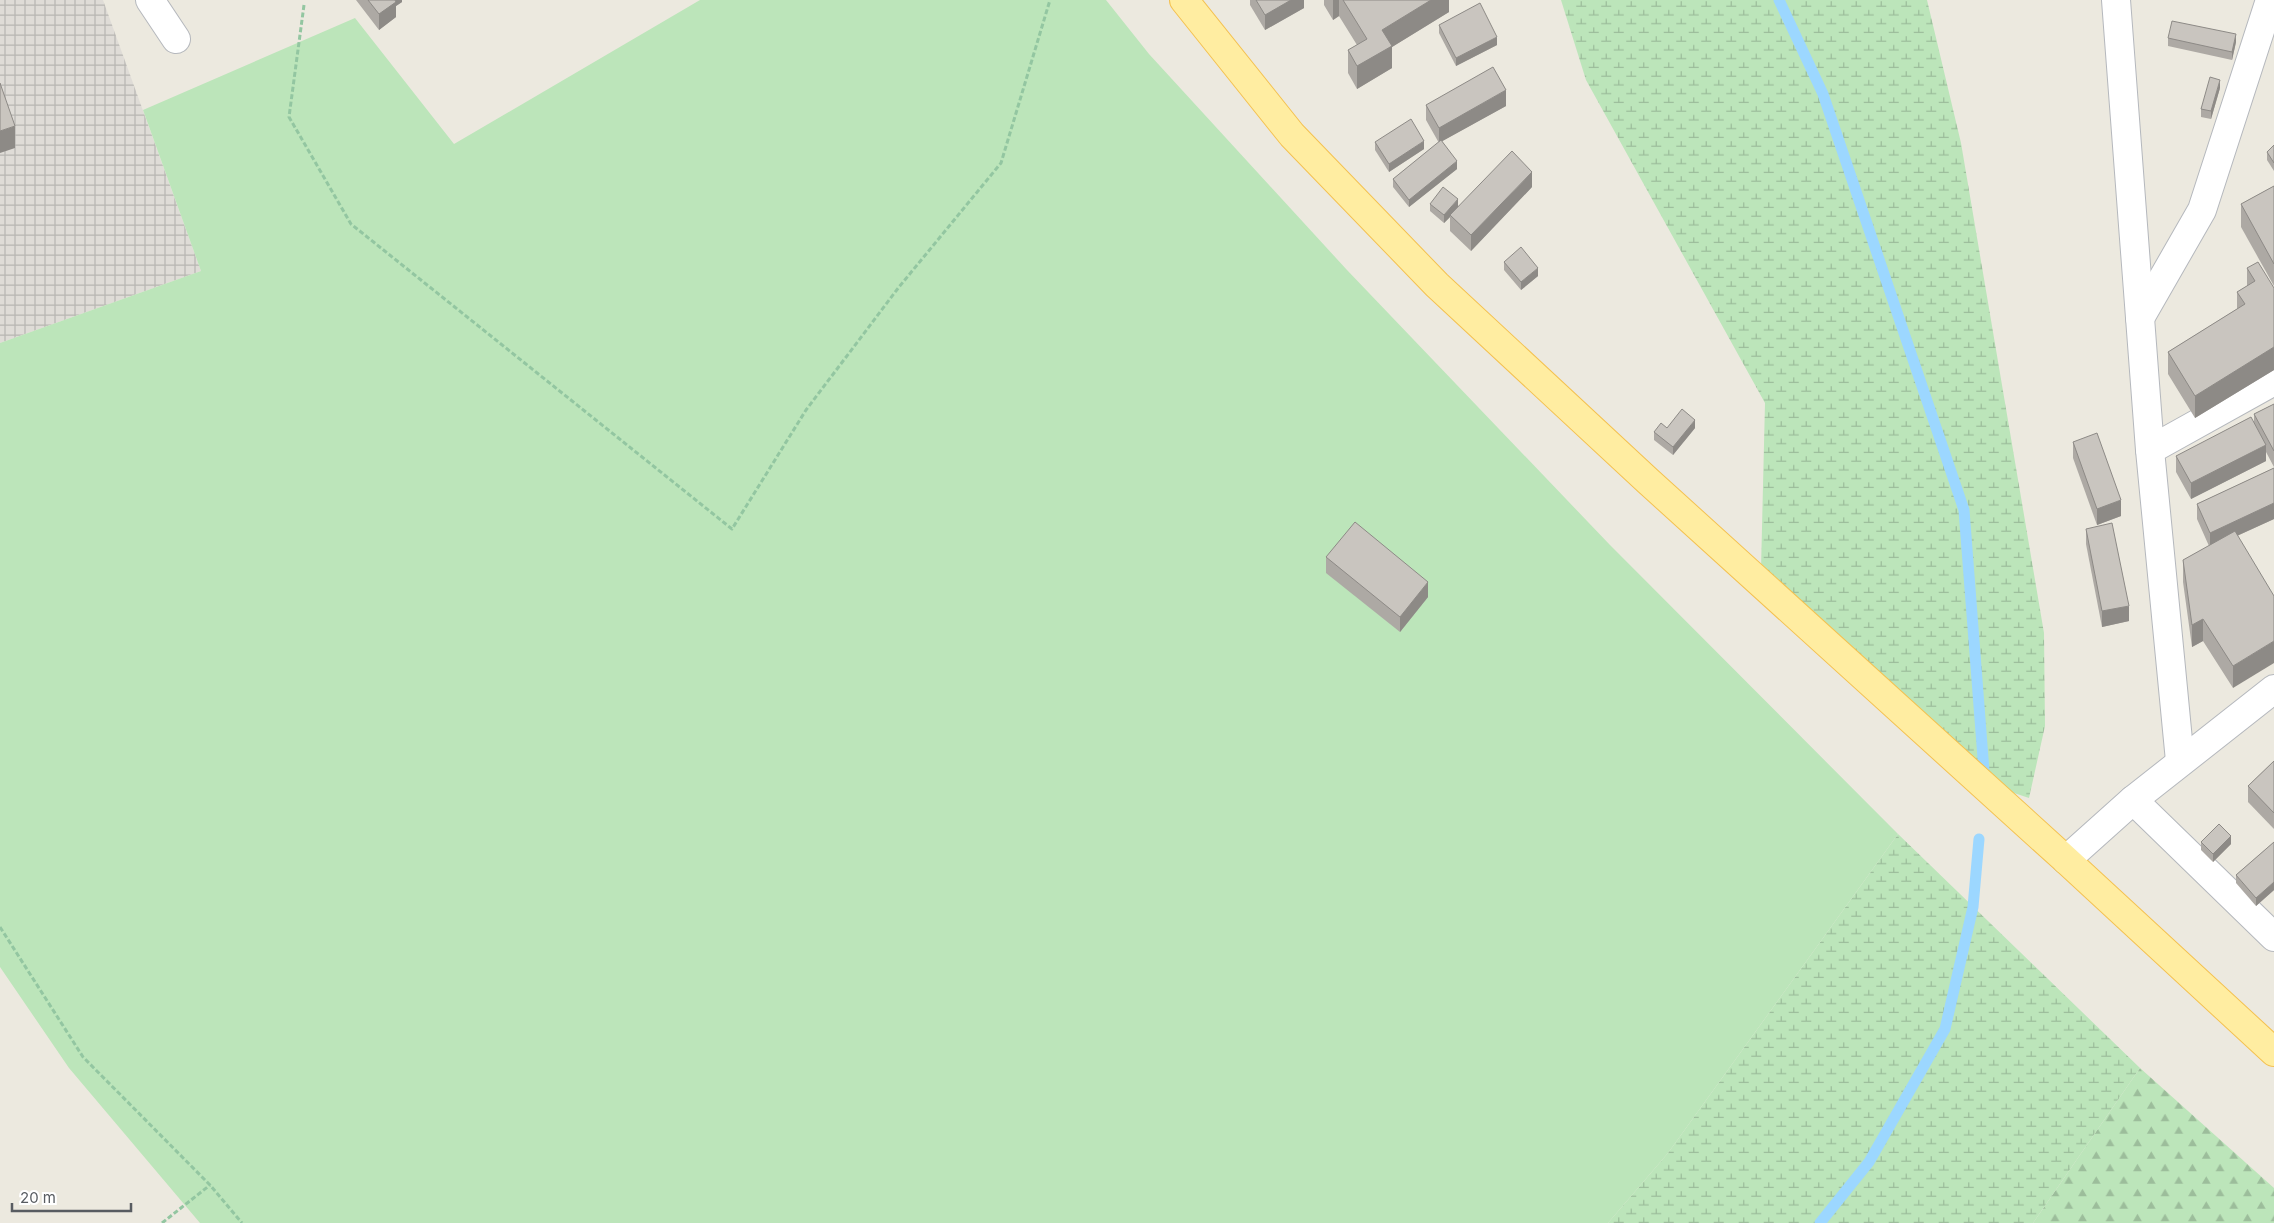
<svg xmlns="http://www.w3.org/2000/svg" width="2274" height="1223" viewBox="0 0 2274 1223" font-family="Inter,sans-serif">
  <style>
    .industrial { fill: url(#industrial-grid) }
    .forest { fill: url(#forest-firs) }
    .wetland { fill: url(#wetland-marsh) }
    .green { fill: #bce5ba }
    .lines { fill: none; stroke-linecap: round; stroke-linejoin: round }
    .stream { stroke: #9cd7ff; stroke-width: 11 }
    .minor-casing { stroke: #b5b8bd; stroke-width: 30 }
    .primary-casing { stroke: #f4c150; stroke-width: 30 }
    .path { stroke: #93c6a1; stroke-width: 3; stroke-dasharray: 5 2.5; stroke-linecap: butt }
    .minor { stroke: #fff; stroke-width: 28 }
    .primary { stroke: #ffeda1; stroke-width: 28 }
    .wall { fill: #ada9a4 }
    .shaded-wall { fill: #8d8a86 }
    .building { fill: #c9c5bf; stroke: #8d8a86 }
  </style>
  <defs>
    <pattern id="industrial-grid" width="8" height="8" patternUnits="userSpaceOnUse" patternTransform="scale(1.25)"><rect width="8" height="8" fill="#dfdcd7"/><path d="M0 4h8M4 0v8" fill="none" stroke="#b8b6b2"/></pattern>
    <pattern id="forest-firs" width="22" height="20" patternUnits="userSpaceOnUse" patternTransform="scale(1.25)"><rect width="22" height="20" fill="#bce5ba"/><path d="M5 1l3.5 6h-7zM16 11l3.5 6h-7z" fill="#9cbd9b"/></pattern>
    <pattern id="wetland-marsh" width="20" height="14" patternUnits="userSpaceOnUse" patternTransform="scale(1.25)"><rect width="20" height="14" fill="#bce5ba"/><path d="M1 5h8M5 5V1M11 12h8M15 12V8" fill="none" stroke="#9cbd9b"/></pattern>
  </defs>
  <rect width="100%" height="100%" fill="#ece9df"/>
  <polygon class="industrial" points="0,0 103,0 201,271 0,343"/>
  <polygon class="forest" points="2140,1068 2274,1188 2274,1223 2033,1223"/>
  <g class="wetland">
    <polygon points="1561,0 1927,0 1961,143 2044,633 2045,726 2029,798 2008,791 1761,569 1765,403 1586,80"/>
    <polygon points="1898,834 2140,1068 2033,1223 1608,1223 1668,1153"/>
  </g>
  <polygon class="green" points="700,0 1106,0 1149,54 1347,270 1610,545 1898,834 1668,1153 1608,1223 200,1223 69,1068 0,967 0,343 201,271 143,110 355,18 454,144"/>
  <g class="lines">
    <g class="stream">
      <polyline points="1779,0 1823,94 1964,510 1984,771"/>
      <polyline points="1820,1223 1869,1162 1945,1029 1973,907 1979,839"/>
    </g>
    <g class="minor-casing">
      <g id="minor">
        <polyline points="150,0 176,39"/>
        <polyline points="2116,0 2150,450 2180,761"/>
        <polyline points="2140,318 2202,210 2270,0"/>
        <polyline points="2150,450 2274,381"/>
        <polyline points="2133,800 2274,937"/>
        <polyline points="2066,860 2133,800 2274,689"/>
      </g>
    </g>
    <g class="primary-casing">
      <polyline id="primary" points="1184,0 1292,135 1437,285 1648,481 2066,860 2274,1052"/>
    </g>
    <g class="path">
      <polyline points="304,5 289,117 351,224 732,529 806,410 899,287 1001,163 1050,0"/>
      <polyline points="0,927 83,1057 210,1185 242,1223"/>
      <polyline points="162,1223 210,1185"/>
    </g>
    <use href="#minor" class="minor"/>
    <use href="#primary" class="primary"/>
  </g>
  <g class="wall">
    <polygon points="356,0 402,0 402,2 396,6 396,17 379,30"/>
    <polygon points="1250,0 1304,0 1304,8 1265,30 1250,5"/>
    <polygon points="1324,0 1449,0 1449,12 1392,47 1392,68 1357,89 1348,73 1348,50 1357,45 1339,16 1333,20 1324,5"/>
    <polygon points="1439,25 1497,45 1456,66 1439,33"/>
    <polygon points="2168,38 2236,42 2232,60 2168,46"/>
    <polygon points="2220,88 2211,119 2201,117 2201,109"/>
    <polygon points="1426,105 1506,106 1442,141 1457,169 1409,207 1393,187 1393,179 1439,143 1426,120"/>
    <polygon points="1375,142 1424,149 1389,172 1375,150"/>
    <polygon points="2274,145 2274,171 2267,160 2267,152"/>
    <polygon points="2274,186 2274,286 2241,227 2241,204"/>
    <polygon points="1532,187 1471,251 1450,231 1450,217 1444,223 1430,211 1430,204 1458,206"/>
    <polygon points="1504,262 1538,276 1521,290 1504,270"/>
    <polygon points="2247,268 2274,288 2274,370 2195,418 2168,374 2168,352 2237,309 2237,292 2247,286"/>
    <polygon points="2274,404 2274,467 2266,452 2266,461 2191,499 2176,472 2176,456 2254,421 2254,414"/>
    <polygon points="1667,428 1695,428 1673,455 1654,440 1654,432"/>
    <polygon points="2073,442 2121,516 2097,525 2073,458"/>
    <polygon points="2274,468 2274,519 2237,536 2233,688 2203,641 2192,647 2183,582 2183,560 2209,546 2197,519 2197,504"/>
    <polygon points="2086,529 2129,621 2102,627 2086,544"/>
    <polygon points="1326,557 1428,597 1400,632 1326,573"/>
    <polygon points="2274,761 2274,829 2248,802 2248,786"/>
    <polygon points="2201,842 2231,844 2213,862 2201,850"/>
    <polygon points="2274,842 2274,890 2256,906 2236,883 2236,875"/>
  </g>
  <g class="shaded-wall">
    <polygon points="390,0 402,0 402,2 396,6 396,17 379,30 379,14"/>
    <polygon points="1291,0 1304,0 1304,8 1265,30 1265,15"/>
    <polygon points="1333,0 1339,0 1339,16 1333,20"/>
    <polygon points="1431,0 1449,0 1449,12 1392,47 1392,68 1357,89 1357,66 1382,30"/>
    <polygon points="2236,34 2236,42 2232,60 2232,52"/>
    <polygon points="1497,37 1497,45 1456,66 1456,58"/>
    <polygon points="2220,80 2220,88 2211,119 2211,111"/>
    <polygon points="1506,90 1506,106 1439,143 1439,128"/>
    <polygon points="15,126 15,148 0,153 0,131"/>
    <polygon points="1424,141 1424,149 1389,172 1389,164"/>
    <polygon points="1457,161 1457,169 1409,207 1409,200"/>
    <polygon points="1532,172 1532,187 1471,251 1471,235"/>
    <polygon points="1458,199 1458,207 1450,215 1450,217 1444,223 1444,215"/>
    <polygon points="1538,268 1538,276 1521,290 1521,282"/>
    <polygon points="2274,347 2274,370 2195,418 2195,396"/>
    <polygon points="1695,420 1695,428 1673,455 1673,447"/>
    <polygon points="2266,445 2266,461 2191,499 2191,483"/>
    <polygon points="2121,500 2121,516 2097,525 2097,509"/>
    <polygon points="2274,503 2274,519 2210,548 2210,533"/>
    <polygon points="1428,582 1428,597 1400,632 1400,617"/>
    <polygon points="2129,606 2129,621 2102,627 2102,611"/>
    <polygon points="2203,619 2203,641 2192,647 2192,625"/>
    <polygon points="2274,641 2274,663 2233,688 2233,666"/>
    <polygon points="2231,836 2231,844 2213,862 2213,854"/>
    <polygon points="2274,882 2274,890 2256,906 2256,898"/>
  </g>
  <g class="building">
    <polygon points="368,0 395,0 396,2 379,14"/>
    <polygon points="1256,0 1291,0 1265,15"/>
    <polygon points="1343,0 1431,0 1382,30 1392,46 1357,66 1348,50 1367,39"/>
    <polygon points="1480,3 1497,37 1456,58 1439,25"/>
    <polygon points="2172,21 2236,34 2232,52 2168,38"/>
    <polygon points="1493,67 1506,90 1439,128 1426,105"/>
    <polygon points="2210,77 2220,80 2211,111 2201,109"/>
    <polygon points="0,83 15,126 0,131"/>
    <polygon points="1411,119 1424,141 1389,164 1375,142"/>
    <polygon points="1441,140 1457,161 1409,200 1393,179"/>
    <polygon points="2274,145 2274,163 2267,152"/>
    <polygon points="1512,151 1532,172 1471,235 1450,215"/>
    <polygon points="2274,186 2274,264 2241,204"/>
    <polygon points="1443,187 1458,199 1444,215 1430,204"/>
    <polygon points="1521,247 1538,268 1521,282 1504,262"/>
    <polygon points="2258,262 2274,288 2274,347 2195,396 2168,352 2245,304 2237,292 2255,281 2247,268"/>
    <polygon points="2274,404 2274,451 2254,414"/>
    <polygon points="1682,409 1695,420 1673,447 1654,432 1661,423 1667,428"/>
    <polygon points="2251,417 2266,445 2191,483 2176,456"/>
    <polygon points="2097,433 2121,500 2097,509 2073,442"/>
    <polygon points="2274,468 2274,503 2210,533 2197,504"/>
    <polygon points="1355,522 1428,582 1400,617 1326,557"/>
    <polygon points="2112,523 2129,606 2102,611 2086,529"/>
    <polygon points="2235,531 2274,596 2274,641 2233,666 2203,619 2192,625 2183,560"/>
    <polygon points="2274,761 2274,813 2248,786"/>
    <polygon points="2219,824 2231,836 2213,854 2201,842"/>
    <polygon points="2274,842 2274,882 2256,898 2236,875"/>
  </g>
  <path d="M12 1203v8h119v-8" fill="none" stroke="#585c61" stroke-width="2.5"/>
  <text x="20" y="1203" font-size="15" fill="#585c61" stroke="#ffffff" stroke-width="4" paint-order="stroke">20 m</text>
</svg>
